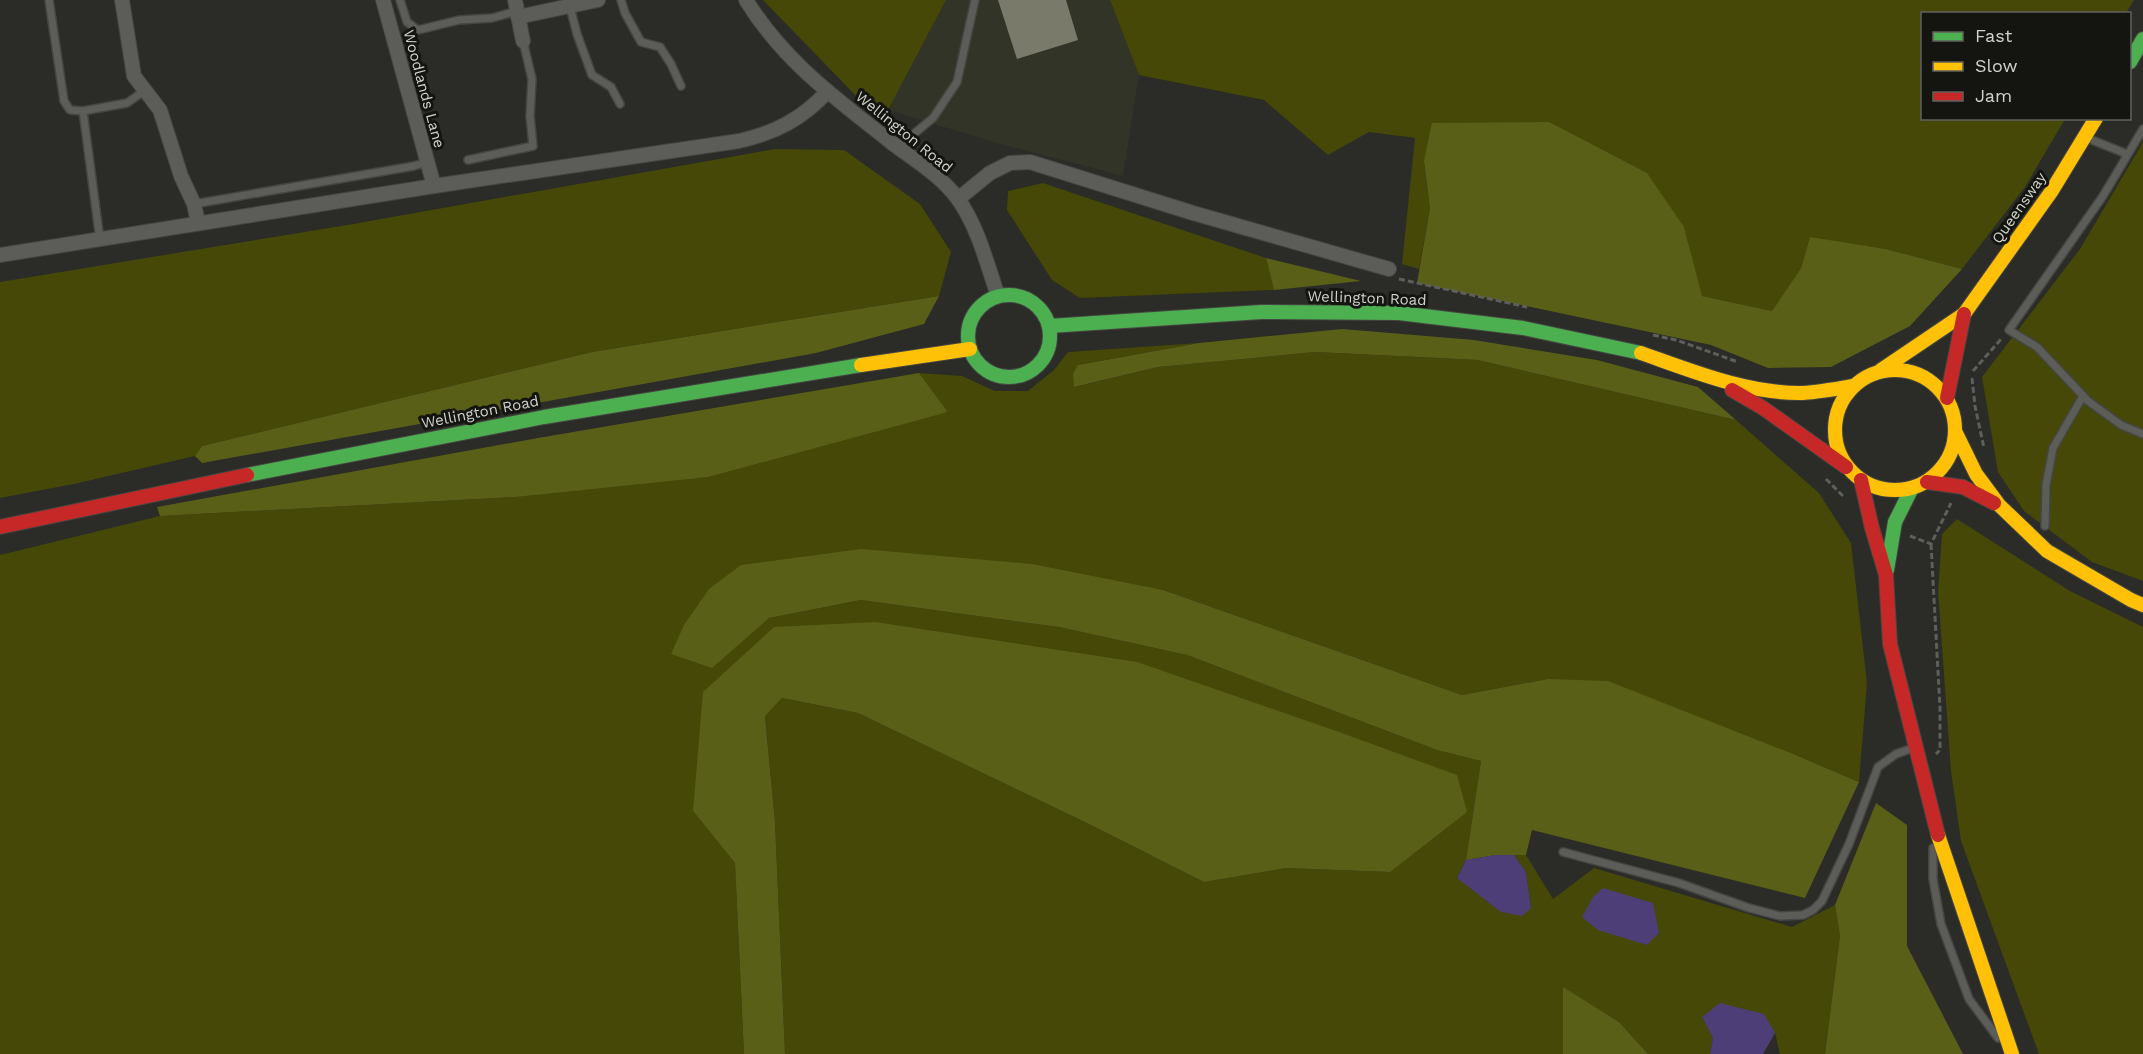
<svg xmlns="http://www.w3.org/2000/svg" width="2143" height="1054" viewBox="0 0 2143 1054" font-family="'Work Sans',sans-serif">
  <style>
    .built { fill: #323427 }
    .green { fill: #454807 }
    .forest { fill: #5a5f17 }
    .water { fill: #4e3e77 }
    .building { fill: #797a69 }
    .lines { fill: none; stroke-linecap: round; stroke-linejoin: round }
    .lane-casing { stroke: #454641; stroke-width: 10 }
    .street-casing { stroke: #454641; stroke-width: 16 }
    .fast-casing { stroke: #454641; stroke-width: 16 }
    .slow-casing { stroke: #454641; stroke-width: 16 }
    .jam-casing { stroke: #454641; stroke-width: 16 }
    .path { stroke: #5e5e5c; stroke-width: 3; stroke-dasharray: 6 3; stroke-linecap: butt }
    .lane { stroke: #5c5c59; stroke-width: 7 }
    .street { stroke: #5c5c59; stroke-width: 14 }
    .fast { stroke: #4caf50; stroke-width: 14 }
    .slow { stroke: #ffc107; stroke-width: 14 }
    .jam { stroke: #c62828; stroke-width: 14 }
    .labels { text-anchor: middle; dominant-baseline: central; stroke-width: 6; stroke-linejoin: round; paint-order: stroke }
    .street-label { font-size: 15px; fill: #d1d2cd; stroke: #141511 }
  </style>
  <rect width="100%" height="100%" fill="#2b2b27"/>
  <polygon class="built" points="946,0 1110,0 1139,75 1123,176 997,143 888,110"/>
  <g class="green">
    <polygon points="763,0 946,0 888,110 860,100"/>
    <polygon points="1110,0 2134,0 2126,13 1922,14 1922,118 2065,119 2025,187 1962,269 1886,249 1810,238 1801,268 1772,311 1701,296 1684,227 1424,161 1430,208 1419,269 1402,264 1415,138 1369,132 1328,155 1264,100 1139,75"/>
    <polygon points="2143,142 2143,581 2092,562 2024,511 1998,472 1982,377 2080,249"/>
    <polygon points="775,149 844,150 920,204 951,252 939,296 592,352 202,446 195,456 74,484 0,498 0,282 353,224"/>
    <polygon points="1043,183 1266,258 1274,290 1080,298 1052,280 1007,210 1008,191"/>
    <polygon points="1199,343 1078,365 1075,387 1158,367 1316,352 1478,360 1736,420 1819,493 1851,543 1867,683 1859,782 1798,756 1548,679 1462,695 1163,590 741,565 712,667 769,618 861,600 1059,627 1187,655 1437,750 1481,761 1466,860 1457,878 1531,908 1526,872 1514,855 1526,855 1553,899 1594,868 1792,927 1835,905 1840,936 1825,1054 1780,1054 1775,1033 1702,1017 1713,1038 1710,1054 1648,1054 1619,1022 1563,988 1563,1054 785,1054 775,822 765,715 782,698 858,713 1089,824 1204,882 1286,868 1390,872 774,627 693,811 735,863 744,1054 0,1054 0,555 160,516 515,497 948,412 919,373 962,376 995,391 1028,391 1054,370 1068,352"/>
    <polygon points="1957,519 2070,591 2143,627 2143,1054 2039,1054 1961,841 1951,771 1938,591 1942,534"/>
  </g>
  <g class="forest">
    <polygon points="1549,122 1647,173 1684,227 1702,296 1772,311 1801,268 1810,237 1886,249 1962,269 1910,326 1831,367 1768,368 1711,345 1417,283 1430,208 1424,161 1432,123"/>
    <polygon points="1266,258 1361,281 1274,290"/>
    <polygon points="939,296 924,324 816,353 202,463 195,456 202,446 592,352"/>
    <polygon points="1342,329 1474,340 1597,360 1698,387 1736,420 1478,360 1316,352 1158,367 1074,387 1073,374 1078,365 1199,343"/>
    <polygon points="919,373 948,412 708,477 515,497 160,516 157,507 538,438"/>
    <polygon points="861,549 1032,564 1163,590 1462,695 1548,679 1608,681 1798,756 1859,782 1805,898 1532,830 1526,855 1496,855 1466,860 1481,761 1437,750 1187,655 1059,627 861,600 769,618 712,668 671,654 684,625 709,589 741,565"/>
    <polygon points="875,622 1137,662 1339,732 1457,775 1467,812 1390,872 1286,868 1204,882 1089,824 858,713 782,698 765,716 775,822 785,1054 744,1054 735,863 693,811 703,692 774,627"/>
    <polygon points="1876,803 1907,825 1907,946 1963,1054 1825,1054 1840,936 1835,905"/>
    <polygon points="1563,987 1619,1022 1648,1054 1563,1054"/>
  </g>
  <g class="water">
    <polygon points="1496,855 1514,855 1526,872 1531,908 1522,916 1501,912 1457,878 1466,860"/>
    <polygon points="1603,888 1653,903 1659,933 1647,945 1598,930 1582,917 1593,897"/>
    <polygon points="1720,1003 1764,1014 1775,1033 1763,1054 1710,1054 1713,1038 1702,1017"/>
  </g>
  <polygon class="building" points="998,0 1066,0 1078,40 1017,59"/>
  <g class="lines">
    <g class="lane-casing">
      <g id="lane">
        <polyline points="49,0 64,101 70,110 83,111 127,103 144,91"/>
        <polyline points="400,0 407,22 418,30 459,20 492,18 517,11"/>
        <polyline points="621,0 625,13 641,42 660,47 671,64 681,86"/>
        <polyline points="570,7 577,34 592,75 611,87 620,104"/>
        <polyline points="83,111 100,240"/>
        <polyline points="2143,129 2103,196 2009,330 2037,347 2088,401 2121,425 2143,434"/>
        <polyline points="2087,138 2127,154"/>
        <polyline points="898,147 933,118 957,82 975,0"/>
        <polyline points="468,160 533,146 530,116 532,79 523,41"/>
        <polyline points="194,204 414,166 427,162"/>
        <polyline points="2045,526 2046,485 2053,448 2083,396"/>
        <polyline points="1933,848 1933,879 1941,924 1969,999 1998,1038"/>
        <polyline points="1563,852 1679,883 1749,908 1780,916 1803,915 1813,910 1822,901 1849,844 1878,767 1896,754 1913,748"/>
      </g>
    </g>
    <g class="street-casing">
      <g id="street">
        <polyline points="122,0 134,76 160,110 181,176 194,204 198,223"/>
        <polyline points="383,0 434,186"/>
        <polyline points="515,0 523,41"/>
        <path d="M746 0C784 62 837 99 892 143 915 160 941 176 958 199 978 227 987 264 998 296"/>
        <polyline points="518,17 598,0"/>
        <polyline points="958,199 990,173 1010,163 1030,162 1193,213 1389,269"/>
        <path d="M0 255 434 186 739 141C775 133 802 119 827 92"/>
      </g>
    </g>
    <g class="fast-casing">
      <g id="fast">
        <polyline points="2130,62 2143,39"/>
        <circle cx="1009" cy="336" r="41"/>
        <polyline points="1049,326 1261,312 1399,313 1523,328 1641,353"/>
        <polyline points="247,475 544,417 861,365"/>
        <polyline points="1887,570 1895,522 1912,488"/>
      </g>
    </g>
    <g class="slow-casing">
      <g id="slow">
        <path d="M1641 353C1692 371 1748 394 1803 393 1820 392 1836 389 1853 386"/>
        <polyline points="861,365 970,349"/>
        <circle cx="1895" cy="430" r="60"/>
        <polyline points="1881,370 1964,314 2051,192 2096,118"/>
        <polyline points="1956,433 1976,474 1999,505 2047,551 2131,600 2143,605"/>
        <polyline points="1938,835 2012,1054"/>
      </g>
    </g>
    <g class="jam-casing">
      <g id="jam">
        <polyline points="1732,390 1763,408 1846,467"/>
        <polyline points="1947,398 1964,314"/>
        <polyline points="1861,480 1872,528 1886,575 1890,644 1938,835"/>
        <polyline points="1927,482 1963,487 1994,503"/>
        <polyline points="0,527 247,475"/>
      </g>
    </g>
    <g class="path">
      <polyline points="1399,279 1527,307"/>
      <polyline points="1653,335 1676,340 1738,362"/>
      <polyline points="1973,371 2002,338"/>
      <polyline points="1972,378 1975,406 1984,448"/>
      <polyline points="1826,479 1845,498"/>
      <polyline points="1910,536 1931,544 1951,503"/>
      <polyline points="1931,544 1940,708 1940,750 1936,754"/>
    </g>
    <use href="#lane" class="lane"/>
    <use href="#street" class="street"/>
    <use href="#fast" class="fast"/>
    <use href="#slow" class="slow"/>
    <use href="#jam" class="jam"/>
  </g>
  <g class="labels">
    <g class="street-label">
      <text transform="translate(424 89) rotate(75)">Woodlands Lane</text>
      <text transform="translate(904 132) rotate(39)">Wellington Road</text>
      <text transform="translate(2019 208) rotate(-55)">Queensway</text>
      <text transform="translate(1367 298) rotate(2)">Wellington Road</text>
      <text transform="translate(480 412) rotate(-11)">Wellington Road</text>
    </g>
  </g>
  <rect x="1921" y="12" width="210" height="108" fill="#141511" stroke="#60615c" stroke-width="1.5"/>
  <rect x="1933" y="32" width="30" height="9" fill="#4caf50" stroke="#60615c" stroke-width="1.5"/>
  <text x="1975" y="42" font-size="18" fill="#d1d2cd">Fast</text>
  <rect x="1933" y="62" width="30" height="9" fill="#ffc107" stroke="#60615c" stroke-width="1.5"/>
  <text x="1975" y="72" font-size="18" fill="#d1d2cd">Slow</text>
  <rect x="1933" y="92" width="30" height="9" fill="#c62828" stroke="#60615c" stroke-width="1.5"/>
  <text x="1975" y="102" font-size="18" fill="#d1d2cd">Jam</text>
</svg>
